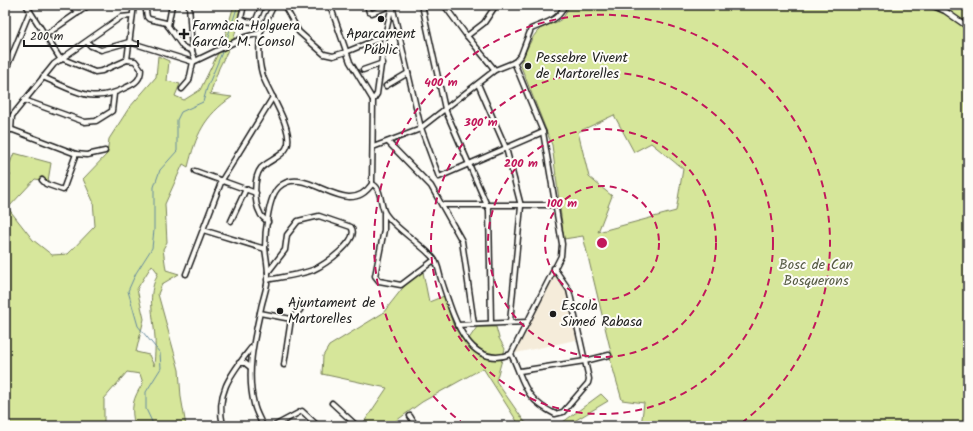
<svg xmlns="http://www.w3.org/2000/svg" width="973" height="431" viewBox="0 0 973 431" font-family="Kalam,sans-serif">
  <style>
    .built { fill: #f5ecda }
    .green { fill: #d6e69a; stroke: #79815b; fill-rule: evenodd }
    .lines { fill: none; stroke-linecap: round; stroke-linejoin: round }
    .stream { stroke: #65899f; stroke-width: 1 }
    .minor-casing { stroke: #1c1c1c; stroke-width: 7 }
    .minor { stroke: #fdfcf7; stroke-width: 4 }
    .ring { fill: none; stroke: #c2185b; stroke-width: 2; stroke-dasharray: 7 5 }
    .poi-dot { fill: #1c1c1c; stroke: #fdfcf7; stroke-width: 1.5 }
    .labels { text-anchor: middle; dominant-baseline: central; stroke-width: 4; stroke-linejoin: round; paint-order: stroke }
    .poi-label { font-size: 14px; fill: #1c1c1c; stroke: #fdfcf7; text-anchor: start }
    .park-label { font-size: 14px; fill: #545942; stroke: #fdfcf7 }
    .centre { fill: #c2185b; stroke: #fdfcf7; stroke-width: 2 }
    .ring-label { font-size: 12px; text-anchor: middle; font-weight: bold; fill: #c2185b; stroke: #fdfcf7; stroke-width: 4; stroke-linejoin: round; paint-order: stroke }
  </style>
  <rect width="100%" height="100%" fill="#fdfcf7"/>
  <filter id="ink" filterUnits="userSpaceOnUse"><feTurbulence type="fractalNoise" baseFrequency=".025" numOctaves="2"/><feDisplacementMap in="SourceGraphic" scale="8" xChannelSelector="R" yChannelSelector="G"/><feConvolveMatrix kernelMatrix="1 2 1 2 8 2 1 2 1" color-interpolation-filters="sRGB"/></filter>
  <g filter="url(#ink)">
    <polygon class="built" points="554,268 569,290 580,339 511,354"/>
    <g class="green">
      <path d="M234 5H241L234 38 219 68 210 94 232 97C204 116 196 135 188 167L183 164 165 204 167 242 163 249 166 270 179 274 162 284 158 294 179 370 181 397 186 426H135C130 408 133 398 143 383L140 374 127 372 104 399V426H5V181L11 175 5 172V162L10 163 14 153 51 163 48 181 35 179 8 208 33 240 52 255 68 254 95 226 93 201 83 179 107 154 109 139 129 108 156 77 158 56 169 61 167 81 180 84 175 96 184 100 200 90 223 43ZM152 265 158 273C148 294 152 307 154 328 156 341 155 354 154 366L149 355 136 352 144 319 137 289Z"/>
      <path d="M569 5H968V426H641L644 403 622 400 609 355 611 352 583 236 564 239 552 145 520 64C524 56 532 35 539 30 553 19 562 28 569 5ZM614 115 634 152 651 143 683 169 676 211 598 232 612 196 589 177 578 132Z"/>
      <polygon points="423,272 429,302 444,296 453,324 466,343 477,327 496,327 499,338 505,349 496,381 524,421 529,425 559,425 601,394 608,401 566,426 520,426 483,368 422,402 389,426 363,426 362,425 387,388 322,374 323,356 329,346 383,313 409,280"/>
    </g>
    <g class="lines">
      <g class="stream">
        <polyline points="958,5 968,11"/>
        <polyline points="225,45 238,5"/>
        <polyline points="154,426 146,409 146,392 161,368 160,353 138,326 128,291 136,273 152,248 154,230 154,187 160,170 177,151 177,120 181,112 203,102 207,88 223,50"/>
      </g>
      <g class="minor-casing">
        <g id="minor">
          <polyline points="26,5 61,60"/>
          <polyline points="71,5 78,13"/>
          <polyline points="145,5 147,17 149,19 166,23 183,47 192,51"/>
          <polyline points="189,5 192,51 195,60"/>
          <polyline points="244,5 241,18 246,21 266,24"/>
          <polyline points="284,5 299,32 324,54 333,56 346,52 385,36"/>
          <polyline points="367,5 369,12 372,13 392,5 421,128 439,177 543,132"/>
          <polyline points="422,5 445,109 489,210 491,323"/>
          <polyline points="444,5 467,36 495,70"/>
          <polyline points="931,5 945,11 968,27"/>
          <polyline points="255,22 262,5"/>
          <polyline points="168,26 172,5"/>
          <path d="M260 33C259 48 258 64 264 79 271 96 291 126 288 144 285 156 269 160 261 168 253 178 254 202 260 213 261 217 265 219 268 222"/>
          <polyline points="44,36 89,5"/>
          <polyline points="467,36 484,23 496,5"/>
          <polyline points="87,42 91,46 101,50 129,42 193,62"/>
          <polyline points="63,59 95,72 102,71 127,60"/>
          <polyline points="127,60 134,5"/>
          <polyline points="193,62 245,37 260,33 274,5"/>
          <polyline points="363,70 383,63"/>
          <polyline points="5,72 30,11"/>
          <path d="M43 77C74 91 93 105 127 87 136 83 141 79 141 69L135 61 127 60"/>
          <polyline points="478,84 506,148 521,206 510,322"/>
          <polyline points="386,86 408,73"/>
          <polyline points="182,89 189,81 193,62"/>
          <polyline points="24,100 85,122 96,121 112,111 114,94"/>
          <polyline points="373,100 377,94 385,36 392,5"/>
          <polyline points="5,127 76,154 87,155 105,151"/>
          <polyline points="11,130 12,116 54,64 121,17 131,16"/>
          <polyline points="388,142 431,186 462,241 474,324"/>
          <path d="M373 147 418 130 495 70 515 62 521 55 531 29C544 23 561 20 564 5"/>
          <polyline points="195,171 256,193"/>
          <polyline points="42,180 46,184 63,190 76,154"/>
          <path d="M372 184C382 187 380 206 385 213 395 229 422 244 434 259 438 264 439 273 441 279 452 311 466 371 511 354"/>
          <polyline points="443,205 556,205"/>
          <polyline points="384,213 384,230 375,276 379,281 401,285 434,260"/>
          <polyline points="231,221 246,189"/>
          <polyline points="203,230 265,249"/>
          <polyline points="186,274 222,180 273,97"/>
          <path d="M267 280C282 277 299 275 313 270 324 265 361 240 351 227L319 216 298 221 287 235 285 250 268 272"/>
          <polyline points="260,313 291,319"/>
          <polyline points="457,325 527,322"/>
          <polyline points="511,354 561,256 562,244 543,132 514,62"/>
          <path d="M511 354C525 383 523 398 555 414L563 412 588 383 589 379 569 290 554 268"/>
          <polyline points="239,363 245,363 250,367"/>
          <polyline points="284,365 291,319 300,310"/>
          <polyline points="520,371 585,361 609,355"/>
          <polyline points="332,403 357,426"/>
          <polyline points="410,416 416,426"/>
          <path d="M223 426C215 392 232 373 251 348"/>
          <path d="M263 426C260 419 255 411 254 404 246 372 254 339 261 308 263 298 268 286 268 275 268 266 266 257 265 248 265 233 268 197 279 187 306 162 346 222 372 184L373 100 350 62 330 5"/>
          <polyline points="274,426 302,411 318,426"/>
        </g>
      </g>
      <use href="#minor" class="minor"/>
    </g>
  </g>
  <g class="ring">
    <circle cx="602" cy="243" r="57"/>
    <circle cx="602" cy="243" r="114"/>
    <circle cx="602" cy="243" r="171"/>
    <path d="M465 425A228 228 0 1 1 739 425"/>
  </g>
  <g class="poi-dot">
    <circle cx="381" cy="19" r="4"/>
    <path d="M182 28h4v4h4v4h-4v4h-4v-4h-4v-4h4z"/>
    <circle cx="528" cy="66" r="4"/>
    <circle cx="280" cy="311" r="4"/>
    <circle cx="553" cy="314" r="4"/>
  </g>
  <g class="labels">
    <g class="poi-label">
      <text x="192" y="26">Farmàcia Holguera<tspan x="192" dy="16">García, M. Consol</tspan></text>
      <text x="381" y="34" text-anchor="middle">Aparcament<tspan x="381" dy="16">Públic</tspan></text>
      <text x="536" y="58">Pessebre Vivent<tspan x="536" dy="16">de Martorelles</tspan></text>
      <text x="288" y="303">Ajuntament de<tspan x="288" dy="16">Martorelles</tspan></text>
      <text x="561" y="306">Escola<tspan x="561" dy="16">Simeó Rabasa</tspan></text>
    </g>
    <g class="park-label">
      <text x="816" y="265">Bosc de Can<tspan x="816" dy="16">Bosquerons</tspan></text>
    </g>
  </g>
  <circle cx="602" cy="243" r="6" class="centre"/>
  <g class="ring-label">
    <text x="441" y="86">400 m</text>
    <text x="481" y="126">300 m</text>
    <text x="521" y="167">200 m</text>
    <text x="562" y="207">100 m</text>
  </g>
  <rect width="973" height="431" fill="none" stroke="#fdfcf7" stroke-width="20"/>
  <rect x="10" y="10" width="953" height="411" fill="none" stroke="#1c1c1c" stroke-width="1.5" filter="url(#ink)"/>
  <path d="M24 40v6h114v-6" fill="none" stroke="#1c1c1c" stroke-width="2"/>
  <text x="30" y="40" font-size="12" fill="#1c1c1c" stroke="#fdfcf7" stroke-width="3" paint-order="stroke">200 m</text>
</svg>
